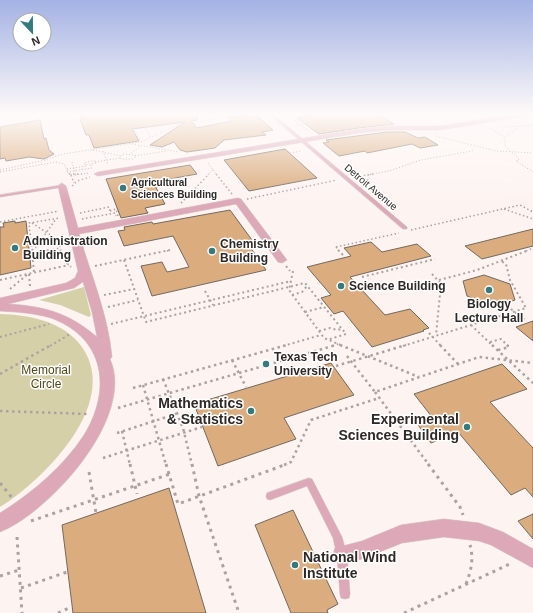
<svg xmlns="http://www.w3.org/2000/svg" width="533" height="613" viewBox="0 0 533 613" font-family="Arial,sans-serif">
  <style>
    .green { fill: #d6d0a9 }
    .building { fill: #daac7e; stroke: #726961 }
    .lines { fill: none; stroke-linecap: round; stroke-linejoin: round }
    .lane-casing { stroke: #d8cfcd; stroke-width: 1 }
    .street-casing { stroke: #d8cfcd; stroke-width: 1 }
    .path-far4 { stroke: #aba3a1; stroke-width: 1; stroke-dasharray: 1 2; stroke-linecap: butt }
    .path-far3 { stroke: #aba3a1; stroke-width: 1.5; stroke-dasharray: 1.5 2.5; stroke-linecap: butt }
    .path-far2 { stroke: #aba3a1; stroke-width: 2; stroke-dasharray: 2 3; stroke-linecap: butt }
    .path-far1 { stroke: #aba3a1; stroke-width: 2.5; stroke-dasharray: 2.5 3.5; stroke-linecap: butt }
    .path { stroke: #aba3a1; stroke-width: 3; stroke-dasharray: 3 4.5; stroke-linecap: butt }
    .lane { fill: #dda9b8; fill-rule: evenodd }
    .street { fill: #dda9b8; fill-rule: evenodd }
    .poi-dot { fill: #327b7f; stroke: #fff; stroke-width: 1.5 }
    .labels { text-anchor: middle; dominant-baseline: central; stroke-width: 3; stroke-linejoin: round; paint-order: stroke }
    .far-poi-label { font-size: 10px; font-weight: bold; fill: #2e2927; stroke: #fff; text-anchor: start }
    .far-street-label { font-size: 10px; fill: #2e2927; stroke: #fff }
    .poi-label { font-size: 12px; font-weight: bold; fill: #2e2927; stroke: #fff; text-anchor: start }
    .park-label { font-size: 12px; fill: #4f4717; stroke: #fff }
    .near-poi-label { font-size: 14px; font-weight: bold; fill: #2e2927; stroke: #fff; text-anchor: end }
  </style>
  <rect width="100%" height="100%" fill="#fdf4f2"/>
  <g class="green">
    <polygon points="84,287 91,315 89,317 60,305 39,300"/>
    <path d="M0 314C28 315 58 320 78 342 126 398 45 479 0 507Z"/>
  </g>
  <g class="building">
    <polygon points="81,114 197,114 197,120 191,121 197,128 232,121 228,117 255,114 273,130 262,132 266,135 224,140 215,148 187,152 180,150 174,142 162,147 150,145 185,122 132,129 139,141 94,148 89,135 86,135 80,119 82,118"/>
    <polygon points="302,114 377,114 394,124 359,128 319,134 297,118 305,117"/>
    <polygon points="40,120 44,139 46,138 49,150 54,154 44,159 29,157 6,161 5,158 0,159 0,127"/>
    <polygon points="387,132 405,132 418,138 425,137 438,145 420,148 412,144 367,153 365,151 339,156 323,143 329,142 326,140"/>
    <polygon points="285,149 317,178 249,191 224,160"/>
    <polygon points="190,165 197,174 153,182 165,204 145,208 148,213 121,218 106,179"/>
    <polygon points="230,210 252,240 246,241 266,270 152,296 141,266 162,262 167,272 189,267 173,236 124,246 118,231 125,230 124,227 152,222 153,224"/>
    <polygon points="15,221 15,223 26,221 31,268 0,275 0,227 4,227 3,223"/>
    <polygon points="533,229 533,246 482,259 465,246"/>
    <polygon points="371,242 382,252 417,244 431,256 350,277 385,315 410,309 429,328 423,330 424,331 372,347 343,311 334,314 321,298 331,295 307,267 351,256 344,248"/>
    <polygon points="484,275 510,284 515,300 493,307 467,296 463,281"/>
    <polygon points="533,321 533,341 516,327"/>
    <polygon points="331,363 354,395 284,418 296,439 218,466 194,404"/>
    <polygon points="502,364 527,389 490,402 533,448 533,497 525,488 511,495 458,432 431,443 416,422 432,417 414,394"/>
    <polygon points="169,488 206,613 73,613 62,525"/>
    <polygon points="293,510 338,604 327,610 328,613 291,613 255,525"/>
    <polygon points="533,514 533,539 518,521"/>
  </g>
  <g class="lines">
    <g class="lane-casing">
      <g id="lane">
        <polygon points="269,114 273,114 407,227 407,229 403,229"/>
        <polygon points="62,185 64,185 64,187 0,197 0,195"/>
        <polygon points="309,478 312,479 342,537 347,555 350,594 349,598 345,599 341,598 340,594 337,555 333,538 307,486 270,500 267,499 266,496 267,493"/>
      </g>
    </g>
    <g class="street-casing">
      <g id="street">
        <polygon points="514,114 529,114 526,116 441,130 387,130 359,133 98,176 94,174 98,172 359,129 387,126 441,126"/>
        <path d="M62 183 66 186 78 228 238 198 241 199 287 260 282 263 278 262 236 204 79 234C91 275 108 314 112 357L110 359C136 417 50 512 0 532V513C32 493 63 467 84 435 112 389 105 338 51 318 34 313 17 312 0 311V298L66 283 75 278 78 271 58 186ZM83 282 92 312 97 337C69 313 44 306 8 304L74 288Z"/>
        <polygon points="444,519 479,523 503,532 533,549 533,568 491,545 479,541 444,537 402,543 362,559 342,564 335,562 333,555 335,548 362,541 401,525"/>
      </g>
    </g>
    <g class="path-far4">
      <polyline points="197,114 203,121"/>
      <polyline points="209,114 214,119"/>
      <polyline points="289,114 296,119"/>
      <polyline points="381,114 391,120"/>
      <polyline points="294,120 309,131"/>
      <polyline points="296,125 304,124"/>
      <polyline points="498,127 533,126"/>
      <polyline points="145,128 151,138"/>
      <polyline points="490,128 505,137 505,146 518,158 519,160 516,161 533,172"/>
      <polyline points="135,131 141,142"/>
      <polyline points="436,136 496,151 533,153"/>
      <polyline points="505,137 521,126 533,124"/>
      <polyline points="132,144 179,152"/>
      <polyline points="93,150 121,156"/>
      <polyline points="103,151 108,165"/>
      <polyline points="131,153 141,146"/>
      <polyline points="290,153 302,151"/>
      <polygon points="123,154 135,155 136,157 133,159 121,159 120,157"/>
      <polyline points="135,156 166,151"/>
      <polygon points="91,161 95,161 96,163 85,165 84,163"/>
      <polyline points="72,162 76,175"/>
      <polyline points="95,162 120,158"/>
      <polyline points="208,163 217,175"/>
      <polyline points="91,165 92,168"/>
      <polyline points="67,169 86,166"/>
      <polyline points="0,170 45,160 63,154 141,142 175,126 243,114"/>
      <polyline points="0,172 56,162 64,164 69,174 75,175"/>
      <polyline points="67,172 92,168"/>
      <polyline points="75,175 89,173"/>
      <polyline points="208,175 213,169"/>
      <polyline points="367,175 389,171 421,160 472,151 474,148"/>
    </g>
    <g class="path-far3">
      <polyline points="69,174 82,174"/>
      <polyline points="216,174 232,194"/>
      <polyline points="71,175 74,183"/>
      <polyline points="356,177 373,174"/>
      <polyline points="72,186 77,181 90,177"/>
      <polyline points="247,199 337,180"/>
      <polyline points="181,203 209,174"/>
      <polyline points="504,209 533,219"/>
      <polyline points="110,211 116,209 118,216"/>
      <polyline points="80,213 109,207 110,211"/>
      <polyline points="82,219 115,213 116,216"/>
      <polyline points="0,222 59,211"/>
      <polyline points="32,223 60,241"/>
      <polyline points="411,230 520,205 533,212"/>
      <polyline points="336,247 399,233"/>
      <polyline points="336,247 339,251"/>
      <polyline points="32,250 36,247 56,219"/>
      <polyline points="32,251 29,223 60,218"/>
      <polyline points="45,251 60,248"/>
      <polyline points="61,251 59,243 63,234"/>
      <polyline points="167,251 170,250"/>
      <polyline points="526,251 533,248"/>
    </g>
    <g class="path-far2">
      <polyline points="32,250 34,273"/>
      <polyline points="60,250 62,258 71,267"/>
      <polyline points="338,250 345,257"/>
      <polyline points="32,253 50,250"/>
      <polyline points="124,260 146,322 305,283 346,334 327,340"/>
      <polyline points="95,266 170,250"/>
      <polyline points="286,266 290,271"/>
      <polyline points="293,271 289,290 324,338 343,346"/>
      <polyline points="29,274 30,286"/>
      <polyline points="432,274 441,284 436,335"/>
      <polyline points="362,277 435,259"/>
      <polyline points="0,280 69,265"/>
      <polyline points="439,280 477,270 529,250"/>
      <polyline points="10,289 28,274"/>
      <polyline points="205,291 213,305"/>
      <polyline points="104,295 134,289"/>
      <polyline points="292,295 302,292 307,286"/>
      <polyline points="507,306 525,320"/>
      <polyline points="108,307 138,300"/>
      <polyline points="305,312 324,307"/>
      <polyline points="111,324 291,281"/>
      <polyline points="471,325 493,346"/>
      <polyline points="319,331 330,328 337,330 341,329"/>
      <polyline points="429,333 441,346"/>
      <polyline points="0,337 49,324"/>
      <polyline points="490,342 501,339 508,346"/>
      <polyline points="50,346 70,334"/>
      <polyline points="283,346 321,335"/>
      <polyline points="332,346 338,344"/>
      <polyline points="403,346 526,308 510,280 506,264 501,261"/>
    </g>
    <g class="path-far1">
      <polyline points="340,345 419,377"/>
      <polyline points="440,345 458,364"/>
      <polyline points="492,345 533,383"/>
      <polyline points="498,350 509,347 507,345"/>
      <polyline points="347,356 375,392 479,357 533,363"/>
      <polyline points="232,360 246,387"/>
      <polyline points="336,366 406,345"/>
      <polyline points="0,374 51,345"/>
      <polyline points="163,379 183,428 192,465"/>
      <polyline points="143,385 166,465"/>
      <polyline points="133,388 287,345"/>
      <polyline points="375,392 429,465"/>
      <polyline points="118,408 336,345"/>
      <polyline points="0,411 89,414"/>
      <polyline points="122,431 130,465"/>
      <polyline points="117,433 176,414"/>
      <polyline points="103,458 202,427"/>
      <polyline points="284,465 291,462 311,420 379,398"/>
    </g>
    <g class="path">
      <polyline points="130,464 137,494"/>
      <polyline points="166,464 178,504 287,464"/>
      <polyline points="192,464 199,496 239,613"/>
      <polyline points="428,464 460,507 463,515"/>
      <polyline points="89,472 96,513"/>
      <polyline points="0,483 13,499"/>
      <polyline points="31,521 170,474"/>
      <polyline points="17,537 22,613"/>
      <polyline points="0,576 19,570"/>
      <path d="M466 584C471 571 474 559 470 545"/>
      <polyline points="21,588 67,572"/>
      <polyline points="58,613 69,608"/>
      <polyline points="404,613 512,563"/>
    </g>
    <use href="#lane" class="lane"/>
    <use href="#street" class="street"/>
  </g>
  <linearGradient id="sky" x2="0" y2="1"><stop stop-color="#a3b2e4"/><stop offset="0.57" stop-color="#fefaf9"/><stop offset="1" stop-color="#fefaf9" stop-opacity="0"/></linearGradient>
  <rect width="533" height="200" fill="url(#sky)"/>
  <g class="poi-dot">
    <circle cx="123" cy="188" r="4"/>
    <circle cx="15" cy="248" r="4"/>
    <circle cx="212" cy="251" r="4"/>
    <circle cx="341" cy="286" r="4"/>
    <circle cx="489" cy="290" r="4"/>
    <circle cx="266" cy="364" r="4"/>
    <circle cx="251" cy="411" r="4"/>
    <circle cx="467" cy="427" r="4"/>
    <circle cx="295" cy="565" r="4"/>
  </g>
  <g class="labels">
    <g class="far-poi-label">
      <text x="131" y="182">Agricultural<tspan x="131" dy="12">Sciences Building</tspan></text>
    </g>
    <g class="far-street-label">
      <text transform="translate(371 187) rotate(40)">Detroit Avenue</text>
    </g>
    <g class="poi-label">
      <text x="23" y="241">Administration<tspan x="23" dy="14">Building</tspan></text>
      <text x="220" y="244">Chemistry<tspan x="220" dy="14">Building</tspan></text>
      <text x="349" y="286">Science Building</text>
      <text x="489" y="304" text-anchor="middle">Biology<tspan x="489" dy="14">Lecture Hall</tspan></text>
      <text x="274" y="357">Texas Tech<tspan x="274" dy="14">University</tspan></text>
    </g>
    <g class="park-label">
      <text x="46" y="370">Memorial<tspan x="46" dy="14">Circle</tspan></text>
    </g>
    <g class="near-poi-label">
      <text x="243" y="403">Mathematics<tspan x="243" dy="16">&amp; Statistics</tspan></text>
      <text x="459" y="419">Experimental<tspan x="459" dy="16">Sciences Building</tspan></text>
      <text x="303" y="557" text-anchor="start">National Wind<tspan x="303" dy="16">Institute</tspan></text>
    </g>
  </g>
  <g transform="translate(32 32) rotate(158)"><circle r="19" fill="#ffffff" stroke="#aba9a9"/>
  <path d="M0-3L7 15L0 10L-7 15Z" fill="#327b7f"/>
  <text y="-6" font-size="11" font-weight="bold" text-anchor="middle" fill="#2e2927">N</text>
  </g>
</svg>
